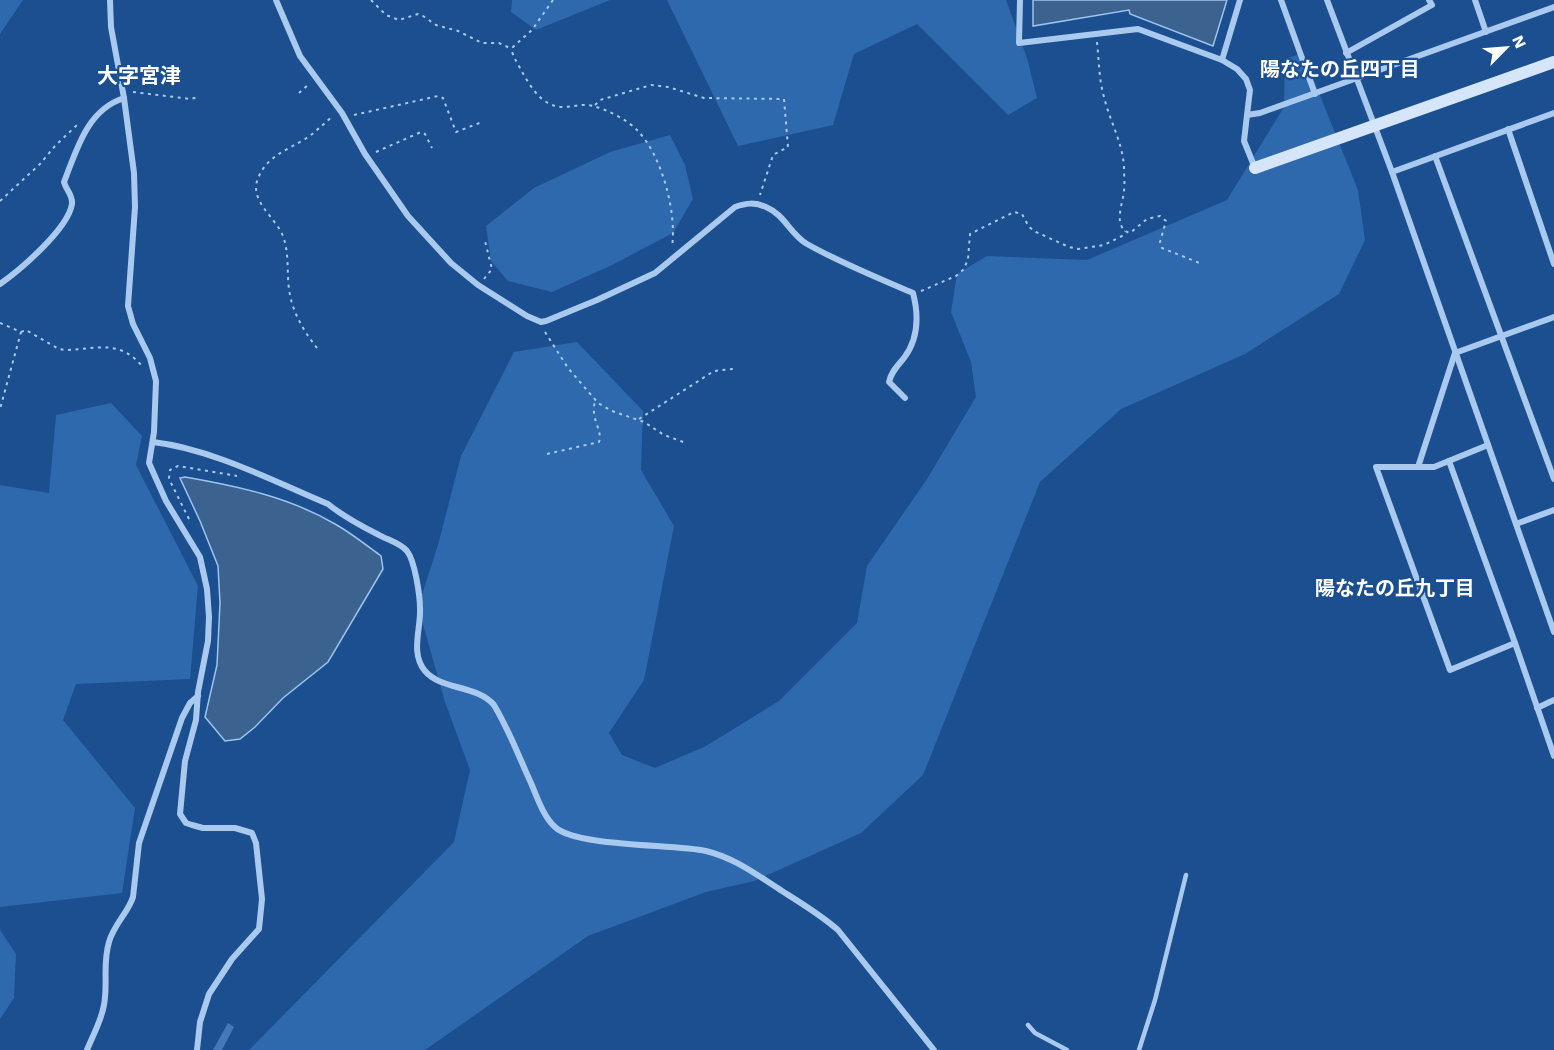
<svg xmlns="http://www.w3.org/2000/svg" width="1554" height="1050" viewBox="0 0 1554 1050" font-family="'Work Sans','Noto Sans JP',sans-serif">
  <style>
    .green { fill: #2e69ad }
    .water { fill: #3c6290; stroke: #9cc4f0; stroke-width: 1.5 }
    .building { fill: #4478b7 }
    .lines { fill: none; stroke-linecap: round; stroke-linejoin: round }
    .path { stroke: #a9c9ee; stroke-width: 2; stroke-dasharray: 3 4.5; stroke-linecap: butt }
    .lane { stroke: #a9c9ee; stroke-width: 4.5 }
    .street { stroke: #a9c9ee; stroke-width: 6 }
    .secondary { stroke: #d6e6fa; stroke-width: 12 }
    .labels { text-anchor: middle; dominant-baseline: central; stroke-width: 4.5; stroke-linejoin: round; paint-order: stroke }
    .neighbourhood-label { font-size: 20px; font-weight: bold; fill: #fff; stroke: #1b4f8f }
    .quarter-label { font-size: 21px; font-weight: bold; fill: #fff; stroke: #1b4f8f }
  </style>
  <rect width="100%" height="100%" fill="#1b4f8f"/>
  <g class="green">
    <polygon points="0,0 23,0 0,34"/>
    <polygon points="512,0 610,0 536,30 511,12"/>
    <polygon points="667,0 1006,0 1027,58 1037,98 1008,115 917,24 854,54 833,125 738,146"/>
    <polygon points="1303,53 1358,190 1365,240 1339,294 1245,354 1121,409 1040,482 923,775 861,833 754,881 706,892 588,936 425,1050 249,1050 454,842 470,770 445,702 418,607 438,545 461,456 514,352 577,342 643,411 641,470 674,526 644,680 609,733 622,755 655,768 706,746 779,701 857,623 867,566 927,479 976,397 971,362 951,312 957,274 987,256 1087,260 1227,200 1284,107 1285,59"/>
    <polygon points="670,135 685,165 693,199 673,233 612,265 552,292 508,281 491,261 486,226 534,188 610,152"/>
    <polygon points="111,403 142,436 136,465 198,586 190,679 76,684 63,720 135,808 122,893 0,907 0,485 49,493 56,415"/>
    <polygon points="0,930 16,954 14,998 0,1019"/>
  </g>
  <g class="water">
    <polygon points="1033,0 1227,0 1213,46 1130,14 1129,10 1033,26"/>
    <path d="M185 477C237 486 289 497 335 524 351 533 366 545 381 556L383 569 328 662 283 698 255 727 240 739 225 741 205 717 217 665 220 603 218 566 200 521 180 478Z"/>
  </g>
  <polygon class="building" points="228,1023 234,1027 222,1050 213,1050"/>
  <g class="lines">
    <g class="path">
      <polyline points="371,0 386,15 399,20 418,14 423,16 436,25 458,31 482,43 499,43 512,49"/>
      <path d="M553 0 532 30 513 47 512 52 515 59C523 73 533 95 548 103 564 112 577 102 593 106 608 110 626 119 637 130 662 155 677 213 672 247"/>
      <path d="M1097 42C1099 61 1099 80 1104 97 1110 122 1123 143 1124 168 1124 176 1125 184 1124 191 1123 203 1112 228 1130 233L1147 219 1160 216 1166 221 1160 242 1162 248 1202 264"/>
      <polyline points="133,92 191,99 198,97"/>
      <polyline points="299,93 310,83"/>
      <polyline points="595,105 600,100 651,85 668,87 704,98 784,99 788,147 773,155 760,195"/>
      <polyline points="354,115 438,96 443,98 456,132 482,122"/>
      <polyline points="376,152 421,132 425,134 432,148"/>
      <polyline points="0,201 40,164 55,146 79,123"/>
      <polyline points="484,279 492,269 485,241"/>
      <polyline points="921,291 956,276 964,269 968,259 970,234 1014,212 1022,214 1029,227 1036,232 1069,247 1078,249 1104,245 1122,236 1125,231"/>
      <polyline points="0,323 21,332 0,409"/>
      <path d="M21 332 26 330 59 349 66 350C97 349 119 339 142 366"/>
      <polyline points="545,332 568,368 598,403 612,411 644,422 664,435 686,443"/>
      <path d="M317 348C305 333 294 315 290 295 286 276 290 255 283 236 275 216 247 200 259 176 268 156 287 150 305 139 315 133 323 124 333 116"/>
      <polyline points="639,419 714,371 733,369"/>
      <path d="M547 454 599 442C603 429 590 420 595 401"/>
      <polyline points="189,519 171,483 169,478 170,470 178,466 237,476"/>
    </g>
    <g class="lane">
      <polyline points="1028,1025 1035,1033 1067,1050"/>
      <polyline points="1139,1050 1155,1000 1186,875"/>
    </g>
    <g class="street">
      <polyline points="110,0 111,27 124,98 134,173 135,207 128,306 133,324 150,358 156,381 154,432 149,463 166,501 200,557 207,589 209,617 208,641 198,692 196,720 185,761 180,814 186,823 192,825 203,828 235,828 252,833 256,843 262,899 259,929 232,959 209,994 200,1022 197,1050"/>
      <path d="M276 0 300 56 342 113 365 154 408 216 451 263 478 285 527 316 541 322 546 321 597 300 655 273 735 207C746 203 755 202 766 207 785 215 790 234 807 244 841 263 878 278 913 293 919 316 919 338 904 358 898 365 891 372 889 382L905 398"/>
      <polyline points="1020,0 1019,43 1138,29 1222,60 1237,69 1246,79 1250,90 1247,115 1260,113 1554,7"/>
      <polyline points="1281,0 1315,94"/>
      <polyline points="1327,0 1392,172 1554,632"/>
      <polyline points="1475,0 1486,32"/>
      <polyline points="1346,53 1432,5 1429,0"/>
      <polyline points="1222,60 1240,0"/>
      <polyline points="1247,115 1244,141 1255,168"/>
      <polyline points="1508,129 1554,264"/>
      <polyline points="1435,156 1554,479"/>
      <polyline points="1392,172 1554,113"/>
      <path d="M0 284C20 270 68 229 72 204 73 195 66 190 64 182 77 149 87 110 124 98"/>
      <polyline points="1554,317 1455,353 1418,467 1376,467 1450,670 1515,643 1554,756"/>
      <path d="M153 442C212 449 273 481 328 504 344 517 361 526 379 535 388 540 400 543 407 551 415 561 420 596 420 609 421 629 410 653 425 671 441 690 477 685 494 705 509 730 519 757 531 783 537 797 543 816 555 827 576 847 674 844 706 851 735 858 757 875 782 891 801 903 821 915 838 930L934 1050"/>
      <polyline points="1449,461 1515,643"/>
      <polyline points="1418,467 1434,467 1488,445"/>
      <polyline points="1516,524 1554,510"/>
      <polyline points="1537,708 1554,700"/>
      <path d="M87 1050C94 1033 104 1015 105 997 107 977 103 963 109 942 114 924 128 913 133 897L139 843 182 718 190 703 198 696"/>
    </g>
    <polyline class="secondary" points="1255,168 1554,62"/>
  </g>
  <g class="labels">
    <g class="neighbourhood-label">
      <text x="1340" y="69">陽なたの丘四丁目</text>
      <text x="1395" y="588">陽なたの丘九丁目</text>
    </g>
    <g class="quarter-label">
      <text x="139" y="75">大字宮津</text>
    </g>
  </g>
  <g transform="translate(1506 48) rotate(65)" stroke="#1b4f8f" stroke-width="4.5" paint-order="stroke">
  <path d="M0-4.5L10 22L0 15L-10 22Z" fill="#ffffff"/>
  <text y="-9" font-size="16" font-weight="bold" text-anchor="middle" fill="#ffffff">N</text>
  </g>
</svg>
